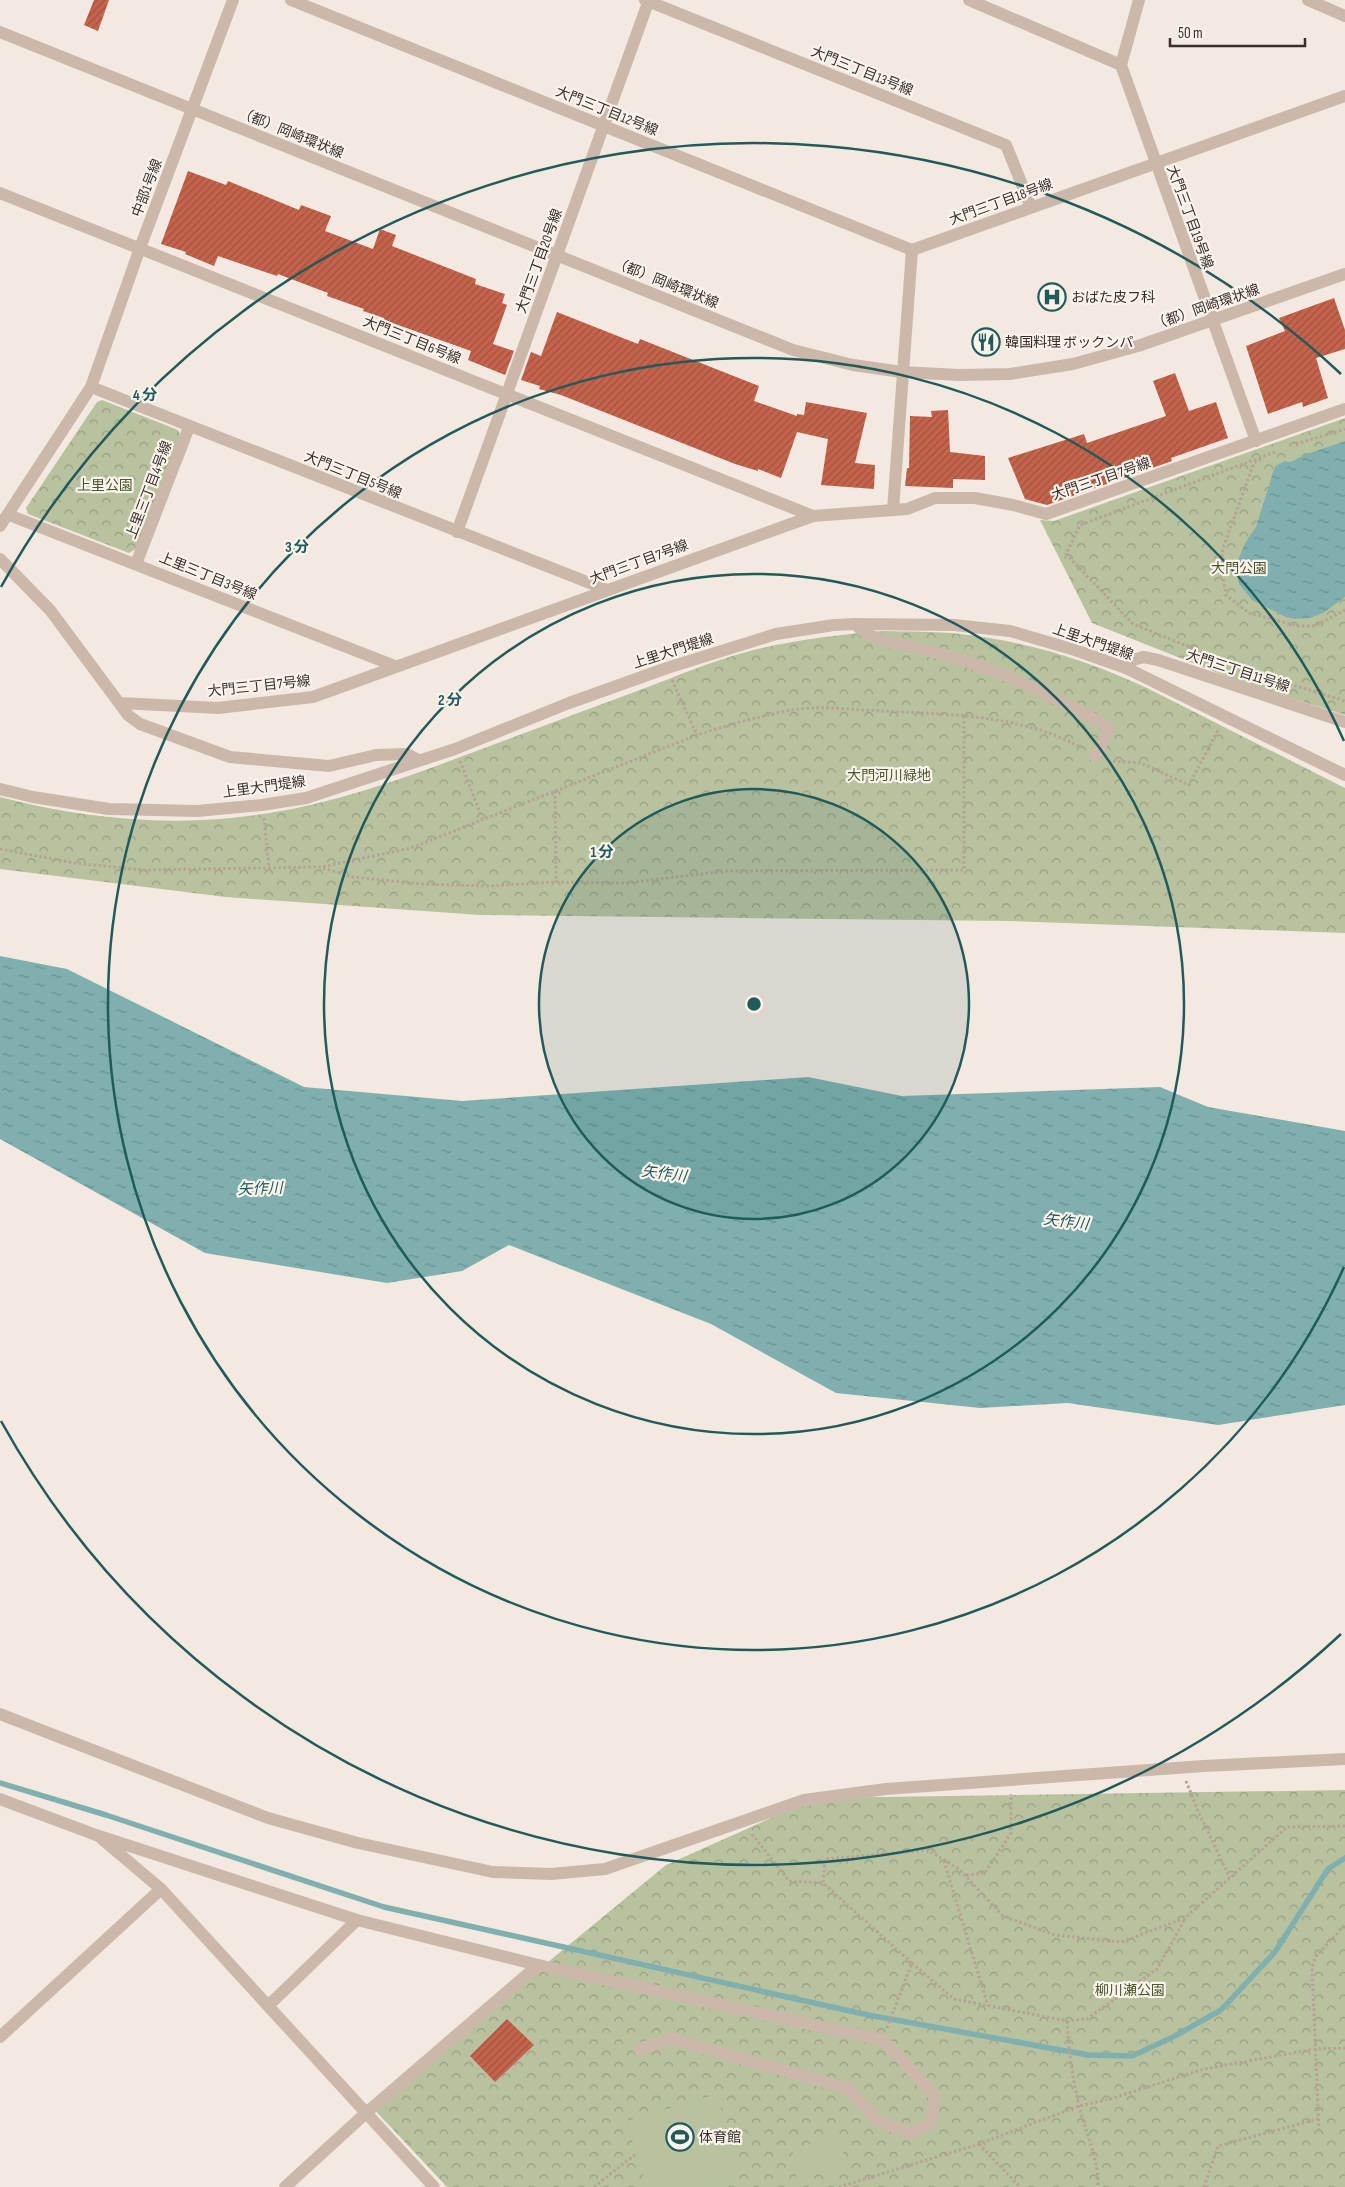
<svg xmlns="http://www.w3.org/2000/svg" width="1345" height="2187" viewBox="0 0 1345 2187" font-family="'Sofia Sans Condensed','Noto Sans JP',sans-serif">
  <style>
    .park { fill: url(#park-crowns) }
    .garden { fill: #b8c29f }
    .water { fill: url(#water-ripples) }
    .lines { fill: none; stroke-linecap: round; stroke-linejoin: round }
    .stream { stroke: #7fb0af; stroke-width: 5.5 }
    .building { fill: url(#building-hatch) }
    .path { stroke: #b7a295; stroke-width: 3; stroke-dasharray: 2.5 2.5; stroke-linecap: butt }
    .minor { stroke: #cbb8ab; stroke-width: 12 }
    .ring { fill: none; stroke: #205a5b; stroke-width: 2.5 }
    .labels { text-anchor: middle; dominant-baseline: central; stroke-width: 4.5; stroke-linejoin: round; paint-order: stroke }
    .street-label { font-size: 14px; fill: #392e2a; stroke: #faf3ec }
    .poi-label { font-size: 14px; fill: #392e2a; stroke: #faf3ec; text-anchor: start }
    .park-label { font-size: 14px; fill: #4a572e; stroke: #faf3ec }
    .water-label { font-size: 15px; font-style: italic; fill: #205a5b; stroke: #faf3ec }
    .centre { fill: #205a5b; stroke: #faf3ec; stroke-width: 2.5 }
    .ring-label { font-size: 15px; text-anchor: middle; font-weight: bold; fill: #205a5b; stroke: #faf3ec; stroke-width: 4.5; stroke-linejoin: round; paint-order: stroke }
  </style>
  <defs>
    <pattern id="park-crowns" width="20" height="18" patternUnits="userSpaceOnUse" patternTransform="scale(1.25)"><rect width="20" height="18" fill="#b8c29f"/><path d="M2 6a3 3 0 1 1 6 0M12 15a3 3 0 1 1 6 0" fill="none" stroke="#979e82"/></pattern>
    <pattern id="water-ripples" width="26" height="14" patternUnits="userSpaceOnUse" patternTransform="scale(1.25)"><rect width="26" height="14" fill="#7fb0af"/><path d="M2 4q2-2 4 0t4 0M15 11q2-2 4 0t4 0" fill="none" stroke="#69908f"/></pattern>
    <pattern id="building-hatch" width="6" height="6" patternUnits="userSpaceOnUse" patternTransform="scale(1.25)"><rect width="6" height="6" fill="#c5634c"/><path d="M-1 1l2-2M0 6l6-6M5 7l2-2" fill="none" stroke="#a1523f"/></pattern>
  </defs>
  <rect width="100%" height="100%" fill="#f3e9e0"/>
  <g class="park">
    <polygon points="102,400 178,430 181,437 136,549 129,553 28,514 26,508 97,402"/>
    <polygon points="1345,418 1345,715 1238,681 1092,623 1040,520 1054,521"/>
    <path d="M883 631C909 632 935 631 960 634 1025 641 1087 660 1147 688L1345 788V933L1009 921 480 915 226 897 0 869V797C86 820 181 828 269 813 339 802 405 778 471 753 530 731 589 709 648 687 679 675 710 662 743 653 789 640 836 635 883 631Z"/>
    <polygon points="1345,1790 1345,2187 447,2187 372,2107 666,1865 816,1798"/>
  </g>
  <g class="garden">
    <polygon points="717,2094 740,2178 709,2187 647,2187 626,2121"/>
    <polygon points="838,2137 848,2165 797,2179 792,2148"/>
  </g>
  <g class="water">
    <polygon points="1345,441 1345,597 1323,613 1310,618 1295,619 1286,617 1252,600 1239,584 1236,565 1245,543 1256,527 1275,466 1285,461 1291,462 1304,455"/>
    <polygon points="0,956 67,969 304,1087 462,1101 808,1077 902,1096 1160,1087 1208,1107 1345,1131 1345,1405 1218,1425 1068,1403 980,1408 836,1393 711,1324 509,1245 462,1271 387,1283 205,1253 0,1139"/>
  </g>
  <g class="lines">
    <polyline class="stream" points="0,1783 106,1815 384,1907 868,2015 1088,2055 1132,2056 1173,2037 1221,2010 1275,1952 1328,1869 1345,1858"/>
  </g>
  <g class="building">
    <polygon points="94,0 109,0 98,31 84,25"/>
    <polygon points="188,171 226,185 228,181 299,210 301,205 331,216 325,231 373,249 380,229 396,235 392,246 476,279 475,284 505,294 502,303 507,305 493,344 514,351 505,375 468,360 471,351 384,320 384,318 363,311 364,309 327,296 328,293 278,274 277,276 218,256 214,266 185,254 186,252 161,244"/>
    <polygon points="1334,298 1345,330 1345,349 1316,358 1328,398 1303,407 1302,402 1268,414 1246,346 1285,331 1279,318"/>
    <polygon points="557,312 638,344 640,339 759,386 754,401 797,416 797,414 804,415 806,402 867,413 855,463 875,465 874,489 821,485 828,439 797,432 781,478 758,469 758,471 735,464 561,395 539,389 540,386 521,380 531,352 541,356"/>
    <polygon points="991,331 996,346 983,352 975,337"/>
    <polygon points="1175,373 1189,411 1216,402 1228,438 1171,458 1172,461 1047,505 1025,499 1008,458 1084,434 1087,443 1166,416 1153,381"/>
    <polygon points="948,410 950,452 985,456 985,480 953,479 953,488 905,486 907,468 909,468 910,416 932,417 931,411"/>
    <polygon points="507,2019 534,2045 495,2082 470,2056"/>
  </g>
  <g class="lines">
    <g class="path">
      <polyline points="1296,444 1345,429"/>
      <polyline points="1275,452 1080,525 1066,554 1133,624 1251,672 1345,701"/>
      <polyline points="1261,459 1254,463 1223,548 1221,562 1226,595 1249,613 1298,626 1315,626 1345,610"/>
      <polyline points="672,680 697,735"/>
      <polyline points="460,761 482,818"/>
      <polyline points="1108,761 1141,763 1189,785 1219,728"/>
      <polyline points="555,791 556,882"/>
      <polyline points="264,818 269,868"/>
      <path d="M0 849 74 863 143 870 321 867 411 848 697 735C728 725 760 716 792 710 822 705 853 710 883 711 952 715 1020 714 1082 748"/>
      <polyline points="323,868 353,877 422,884 490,886 556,882 627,883 725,871 964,870 964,716"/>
      <polyline points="1186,1781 1198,1811 1230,1878"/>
      <polyline points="752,1834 789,1881 823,1883"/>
      <polyline points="944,1861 988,2006"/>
      <polyline points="966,1875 985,1873 1011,1833 1011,1794"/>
      <polyline points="912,1963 954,1999 1067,2021 1087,2019 1157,1969 1185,1919"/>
      <path d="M1067 2021C1069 2050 1072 2077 1079 2105 1085 2132 1099 2159 1098 2187"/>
      <polyline points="887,2028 912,1963 823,1883 825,1859 928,1850 959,1869 1003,1916 1055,1935 1121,1942 1185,1918 1287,1827 1345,1826"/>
      <polyline points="1319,2131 1312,1967 1316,1956 1345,1925"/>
      <polyline points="979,2144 1020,2187"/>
      <polyline points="594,2187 637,2153"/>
      <polyline points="839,2187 979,2144 1079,2106 1110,2099 1204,2069 1314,2049 1345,2048"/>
      <polyline points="1204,2187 1218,2146 1318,2119"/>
    </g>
    <g class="minor">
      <polyline points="291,0 912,250"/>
      <polyline points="645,0 1006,145 1031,207"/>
      <polyline points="969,0 1121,65"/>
      <polyline points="1139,0 1121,65 1256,441"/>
      <polyline points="1308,0 1345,16"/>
      <polyline points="0,32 793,350 853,365 902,372 959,375 1010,374 1073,364 1138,346 1345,274"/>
      <polyline points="0,193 813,516"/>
      <polyline points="912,250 1345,96"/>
      <polyline points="91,387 605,589"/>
      <polyline points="893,510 912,250"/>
      <polyline points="9,515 395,666"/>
      <polyline points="0,526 91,387 140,248 233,0"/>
      <polyline points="457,532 649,0"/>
      <polyline points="0,559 50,610 128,715 140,724 230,757 329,766 376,755 407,754 418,760"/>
      <polyline points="136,564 189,427"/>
      <path d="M855 624C872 642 895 642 918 648 990 665 1046 691 1110 728L1095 756"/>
      <polyline points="1126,668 1130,661 1143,657 1158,660 1345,722"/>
      <polyline points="120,703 218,708 313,697 813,516 907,509 935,498 975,498 1013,505 1046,514 1345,409"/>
      <polyline points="0,789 33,797 109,809 197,811 262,805 306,798 455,749 569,703 667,668 776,634 834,625 855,624 954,625 1010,631 1075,650 1126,668 1345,775"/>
      <polyline points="0,1714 268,1818 358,1843 493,1872 551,1874 605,1869 804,1800 886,1789 1204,1766 1345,1759"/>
      <polyline points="0,1799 96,1835 357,1920 538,1965 882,2040 894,2050 935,2097 931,2123 911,2134 877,2120 846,2088 672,2039 639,2049"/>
      <polyline points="102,1839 161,1889 434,2187"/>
      <polyline points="268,2006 357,1920"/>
      <polyline points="0,2037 161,1889"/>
      <polyline points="285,2187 366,2113 538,1965"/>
    </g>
  </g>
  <circle cx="754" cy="1004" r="215" fill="#205a5b" fill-opacity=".12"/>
  <g class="ring">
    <circle cx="754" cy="1004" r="215"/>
    <circle cx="754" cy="1004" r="430"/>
    <path d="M1344 1267A646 646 0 1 1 1344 741"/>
    <path d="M1341 1634A861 861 0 0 1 1 1421M1 587A861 861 0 0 1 1341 374"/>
  </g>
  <defs>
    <g id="hospital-ring" transform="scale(1.4375)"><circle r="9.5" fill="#faf3ec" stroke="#205a5b" stroke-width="1.5"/><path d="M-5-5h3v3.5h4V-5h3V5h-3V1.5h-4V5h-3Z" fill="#205a5b"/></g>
    <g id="restaurant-ring" transform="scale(1.4375)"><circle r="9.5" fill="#faf3ec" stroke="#205a5b" stroke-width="1.5"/><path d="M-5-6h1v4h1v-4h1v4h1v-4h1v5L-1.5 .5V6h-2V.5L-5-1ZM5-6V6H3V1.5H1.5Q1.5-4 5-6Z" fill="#205a5b"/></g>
    <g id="stadium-ring" transform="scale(1.4375)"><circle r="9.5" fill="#faf3ec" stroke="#205a5b" stroke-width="1.5"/><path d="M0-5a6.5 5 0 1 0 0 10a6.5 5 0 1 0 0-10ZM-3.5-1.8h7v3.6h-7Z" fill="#205a5b"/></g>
  </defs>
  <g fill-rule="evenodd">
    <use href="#hospital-ring" x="1052" y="297"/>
    <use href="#restaurant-ring" x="986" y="342"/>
    <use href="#stadium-ring" x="680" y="2137"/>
  </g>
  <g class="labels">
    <g class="street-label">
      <text transform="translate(862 71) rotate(22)">大門三丁目13号線</text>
      <text transform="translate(607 111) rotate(22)">大門三丁目12号線</text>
      <text transform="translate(291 133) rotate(22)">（都）岡崎環状線</text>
      <text transform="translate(147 188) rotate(-69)">中部1号線</text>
      <text transform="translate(1001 202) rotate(-20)">大門三丁目18号線</text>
      <text transform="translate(1190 217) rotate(70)">大門三丁目19号線</text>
      <text transform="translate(539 261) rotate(-70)">大門三丁目20号線</text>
      <text transform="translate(666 283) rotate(22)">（都）岡崎環状線</text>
      <text transform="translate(1206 307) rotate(-19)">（都）岡崎環状線</text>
      <text transform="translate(412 340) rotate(22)">大門三丁目6号線</text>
      <text transform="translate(353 475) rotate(22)">大門三丁目5号線</text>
      <text transform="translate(1101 479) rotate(-19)">大門三丁目7号線</text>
      <text transform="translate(149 490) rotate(-69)">上里三丁目4号線</text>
      <text transform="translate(639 562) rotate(-20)">大門三丁目7号線</text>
      <text transform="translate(208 576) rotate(22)">上里三丁目3号線</text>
      <text transform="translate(1093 642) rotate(19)">上里大門堤線</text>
      <text transform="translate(673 651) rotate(-18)">上里大門堤線</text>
      <text transform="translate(1238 671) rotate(18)">大門三丁目11号線</text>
      <text transform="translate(259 686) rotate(-6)">大門三丁目7号線</text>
      <text transform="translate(264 787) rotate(-8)">上里大門堤線</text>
    </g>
    <g class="poi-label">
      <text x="1071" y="297">おばた皮フ科</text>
      <text x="1005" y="342">韓国料理 ボックンパ</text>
      <text x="699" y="2137">体育館</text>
    </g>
    <g class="park-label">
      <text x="105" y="485">上里公園</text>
      <text x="1239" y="568">大門公園</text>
      <text x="889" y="775">大門河川緑地</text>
      <text x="1130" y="1990">柳川瀬公園</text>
    </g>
    <g class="water-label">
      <text transform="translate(664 1174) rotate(7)">矢作川</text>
      <text transform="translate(260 1189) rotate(-2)">矢作川</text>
      <text transform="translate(1066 1222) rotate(7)">矢作川</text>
    </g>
  </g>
  <circle cx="754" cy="1004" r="8" class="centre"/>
  <g class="ring-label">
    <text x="145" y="400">4 分</text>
    <text x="297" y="552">3 分</text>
    <text x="450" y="705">2 分</text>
    <text x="602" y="857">1 分</text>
  </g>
  <path d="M1170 38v8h135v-8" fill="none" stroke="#392e2a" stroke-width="2.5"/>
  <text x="1178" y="38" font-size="15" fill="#392e2a" stroke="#faf3ec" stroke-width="4" paint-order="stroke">50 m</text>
</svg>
